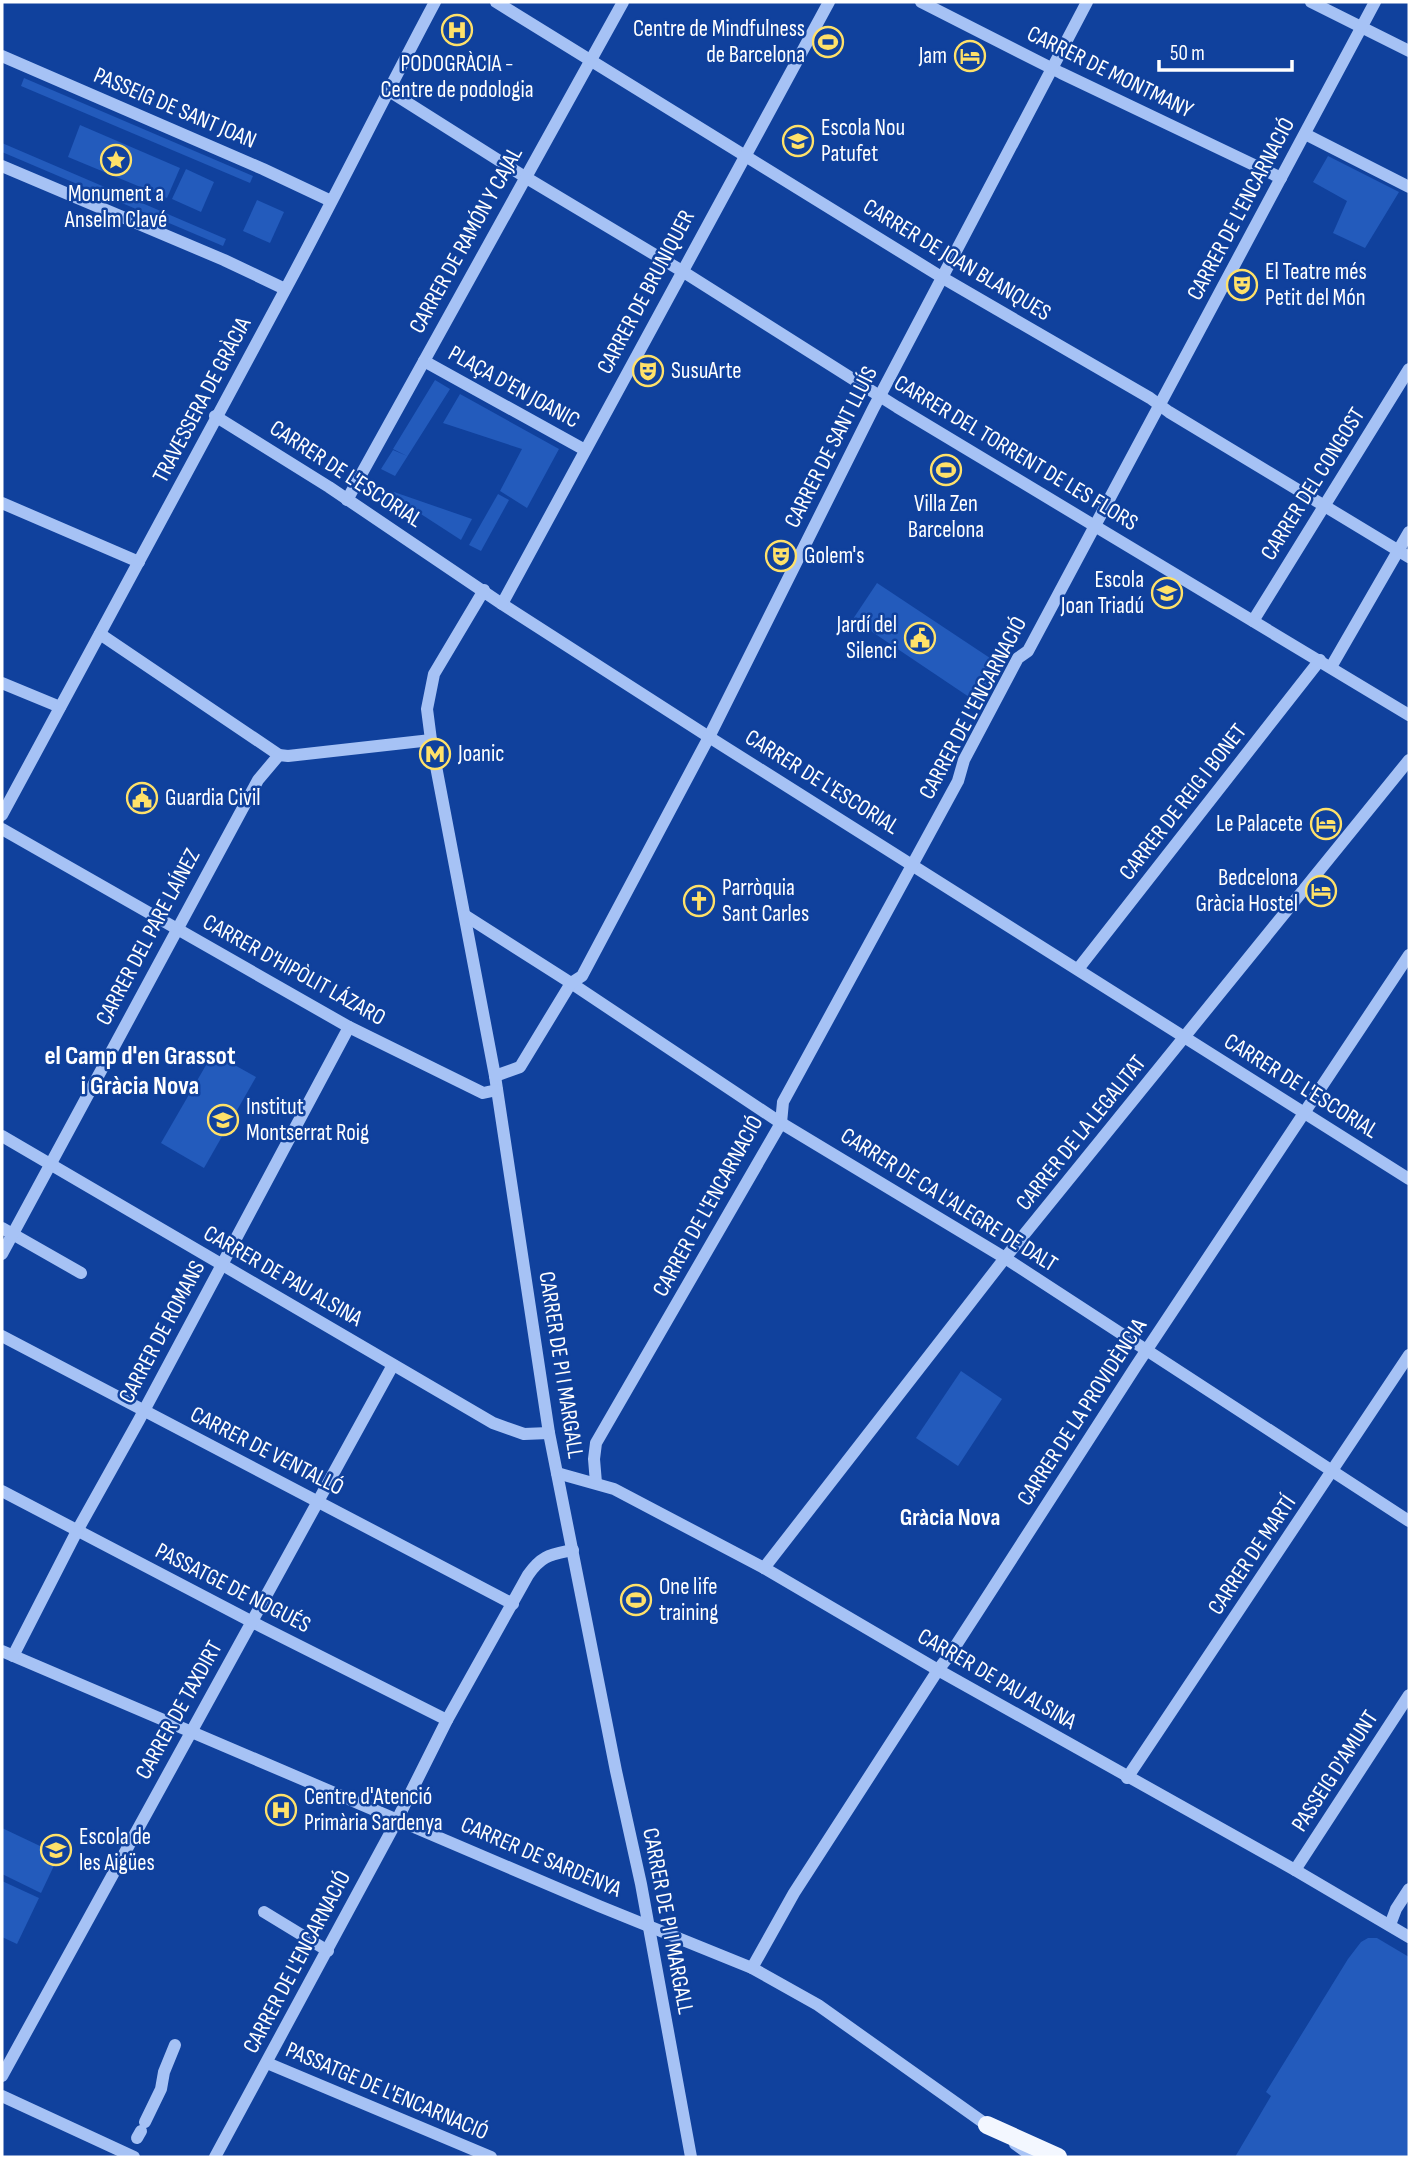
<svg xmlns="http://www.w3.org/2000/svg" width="1411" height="2159" viewBox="0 0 1411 2159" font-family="'Sofia Sans Condensed',sans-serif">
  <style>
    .green { fill: #235bbc }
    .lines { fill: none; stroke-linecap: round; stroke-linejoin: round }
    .minor { stroke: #a6c2f5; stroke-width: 12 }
    .major { stroke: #f3f7ff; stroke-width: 18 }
    .labels { text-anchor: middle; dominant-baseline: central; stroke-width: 5; stroke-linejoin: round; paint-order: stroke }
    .poi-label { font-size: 23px; fill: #fff; stroke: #10419d; text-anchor: start }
    .street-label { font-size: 23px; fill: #fff; stroke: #10419d }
    .neighbourhood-label { font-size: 24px; font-weight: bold; fill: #fff; stroke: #10419d }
    .quarter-label { font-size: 26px; font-weight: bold; fill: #fff; stroke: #10419d }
  </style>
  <rect width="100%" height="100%" fill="#10419d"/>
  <g class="green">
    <polygon points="24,78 253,176 250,183 21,86"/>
    <polygon points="80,125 180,168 167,198 68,157"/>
    <polygon points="2,143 226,239 223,246 2,152"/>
    <polygon points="1328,156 1399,192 1365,248 1333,233 1347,201 1313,182"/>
    <polygon points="186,169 214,182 201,212 172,199"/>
    <polygon points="257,200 284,212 270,243 243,231"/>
    <polygon points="435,380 450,389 395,476 381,469 393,450 407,456 393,449"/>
    <polygon points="460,394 559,449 527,508 500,491 522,449 443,423"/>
    <polygon points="394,492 472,519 461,540 390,494"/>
    <polygon points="498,494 509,500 481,551 469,545"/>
    <polygon points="877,583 1002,666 981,705 853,619"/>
    <polygon points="213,1053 256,1077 204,1168 161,1143"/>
    <polygon points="961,1371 1002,1399 958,1466 916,1438"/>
    <polygon points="2,1828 59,1855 41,1893 2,1874"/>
    <polygon points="2,1881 39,1898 17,1944 2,1937"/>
    <polygon points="1368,1938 1377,1938 1409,1957 1409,2157 1235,2157 1271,2096 1266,2092 1348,1959 1361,1942"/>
  </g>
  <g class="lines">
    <g class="minor">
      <polyline points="496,2 943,278 1150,398 1169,412 1409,557"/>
      <polyline points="921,2 1061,73 1281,178"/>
      <polyline points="1311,2 1409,51"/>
      <polyline points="2,56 263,169 331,201"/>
      <polyline points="389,91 525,177 682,271 897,407 1409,715"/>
      <polyline points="1305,134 1409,187"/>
      <polyline points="2,166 224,260 285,289"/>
      <polyline points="424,361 585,450"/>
      <polyline points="215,416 329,487 502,604 709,737 1409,1179"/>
      <polyline points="347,500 623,2"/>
      <polyline points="2,503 139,562"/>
      <polyline points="484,590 434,674 427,709 431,740 495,1076 549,1433 616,1771 641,1884 691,2157"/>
      <polyline points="502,604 829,2"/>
      <polyline points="1253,621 1409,369"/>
      <polyline points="100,634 279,755 288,756 431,740"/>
      <polyline points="1331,667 1409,532"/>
      <polyline points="2,683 60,707"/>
      <path d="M2 815C98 637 195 458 291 279 340 187 386 94 435 2"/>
      <polyline points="2,829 349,1027 483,1093 497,1090"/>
      <polyline points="466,916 571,983 781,1123 1005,1258 1409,1521"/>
      <polyline points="1078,969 1320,660"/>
      <polyline points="495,1076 520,1067 571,983 582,976 709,737 873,409 1087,2"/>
      <polyline points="2,1136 493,1423 524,1434 549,1433"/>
      <polyline points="2,1228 81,1273"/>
      <polyline points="2,1254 258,780 279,755"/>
      <polyline points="2,1336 513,1604"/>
      <polyline points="557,1473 614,1489 764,1568 938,1670 1295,1870 1409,1937"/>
      <polyline points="596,1483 594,1459 596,1443 781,1123 783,1102 958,781 964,760 1018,658 1028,651 1375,2"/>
      <polyline points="2,1491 262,1627 447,1720"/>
      <polyline points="764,1568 1005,1258 1409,760"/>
      <polyline points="2,1651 599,1906 752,1968 818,2005 994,2130"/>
      <polyline points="13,1656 77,1531 139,1420 349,1027"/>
      <polyline points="1127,1778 1409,1355"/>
      <polyline points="1295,1870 1409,1695"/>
      <polyline points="264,1912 328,1951"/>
      <polyline points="1390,1925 1396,1909 1409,1889"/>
      <polyline points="752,1968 794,1893 938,1670 951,1653 1136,1366 1409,955"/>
      <polyline points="267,2063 491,2157"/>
      <polyline points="2,2076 393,1365"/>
      <polyline points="2,2096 134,2157"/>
      <polyline points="145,2122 161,2089 164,2072 175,2045"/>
      <polyline points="137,2138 141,2131"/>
      <polyline points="1015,2144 1033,2157"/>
      <path d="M215 2157 394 1826 447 1720 528 1575C542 1555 550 1555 573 1550"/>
    </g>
    <polyline class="major" points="987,2125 1058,2157"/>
  </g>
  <defs>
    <g id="hospital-ring" transform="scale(1.575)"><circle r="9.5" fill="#10419d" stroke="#ffe169" stroke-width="1.5"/><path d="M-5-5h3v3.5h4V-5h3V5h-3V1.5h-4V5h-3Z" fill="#ffe169"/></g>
    <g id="stadium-ring" transform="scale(1.575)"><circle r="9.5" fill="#10419d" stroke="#ffe169" stroke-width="1.5"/><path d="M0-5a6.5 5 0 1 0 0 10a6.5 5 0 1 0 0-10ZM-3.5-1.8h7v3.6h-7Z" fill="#ffe169"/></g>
    <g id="hotel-ring" transform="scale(1.575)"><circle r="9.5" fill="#10419d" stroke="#ffe169" stroke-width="1.5"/><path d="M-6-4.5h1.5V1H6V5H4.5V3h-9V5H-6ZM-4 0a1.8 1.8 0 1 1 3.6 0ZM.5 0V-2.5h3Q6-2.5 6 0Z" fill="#ffe169"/></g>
    <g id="school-ring" transform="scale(1.575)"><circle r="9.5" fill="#10419d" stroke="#ffe169" stroke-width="1.5"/><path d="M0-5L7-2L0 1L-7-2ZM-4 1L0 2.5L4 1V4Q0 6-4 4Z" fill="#ffe169"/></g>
    <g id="sight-ring" transform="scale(1.575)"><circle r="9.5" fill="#10419d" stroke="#ffe169" stroke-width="1.5"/><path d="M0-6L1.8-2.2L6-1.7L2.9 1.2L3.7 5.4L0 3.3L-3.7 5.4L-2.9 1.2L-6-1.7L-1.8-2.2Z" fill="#ffe169"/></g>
    <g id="theatre-ring" transform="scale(1.575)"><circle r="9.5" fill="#10419d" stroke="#ffe169" stroke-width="1.5"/><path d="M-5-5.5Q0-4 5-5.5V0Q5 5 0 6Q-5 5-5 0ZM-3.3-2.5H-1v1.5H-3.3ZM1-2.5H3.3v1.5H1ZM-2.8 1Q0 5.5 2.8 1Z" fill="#ffe169"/></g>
    <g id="civic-ring" transform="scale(1.575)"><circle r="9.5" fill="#10419d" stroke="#ffe169" stroke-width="1.5"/><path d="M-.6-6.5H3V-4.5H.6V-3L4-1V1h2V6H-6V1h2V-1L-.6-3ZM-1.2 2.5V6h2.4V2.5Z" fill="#ffe169"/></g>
    <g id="metro-ring" transform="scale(1.575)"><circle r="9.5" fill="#10419d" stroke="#ffe169" stroke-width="1.5"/><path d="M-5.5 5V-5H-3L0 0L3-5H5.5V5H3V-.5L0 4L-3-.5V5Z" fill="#ffe169"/></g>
    <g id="church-ring" transform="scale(1.575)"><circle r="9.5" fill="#10419d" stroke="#ffe169" stroke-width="1.5"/><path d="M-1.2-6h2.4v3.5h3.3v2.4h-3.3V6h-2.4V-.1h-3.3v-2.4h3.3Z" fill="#ffe169"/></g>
  </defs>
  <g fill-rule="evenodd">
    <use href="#hospital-ring" x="457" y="30"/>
    <use href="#stadium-ring" x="828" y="42"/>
    <use href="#hotel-ring" x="970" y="56"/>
    <use href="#school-ring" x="798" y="141"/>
    <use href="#sight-ring" x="116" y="160"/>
    <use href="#theatre-ring" x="1242" y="285"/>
    <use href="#theatre-ring" x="648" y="371"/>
    <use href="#stadium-ring" x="946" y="470"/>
    <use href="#theatre-ring" x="781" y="556"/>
    <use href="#school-ring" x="1167" y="593"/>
    <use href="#civic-ring" x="920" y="638"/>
    <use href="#metro-ring" x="435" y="754"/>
    <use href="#civic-ring" x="142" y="798"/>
    <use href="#hotel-ring" x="1326" y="824"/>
    <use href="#hotel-ring" x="1321" y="891"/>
    <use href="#church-ring" x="699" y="901"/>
    <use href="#school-ring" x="223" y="1120"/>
    <use href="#stadium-ring" x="636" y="1600"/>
    <use href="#hospital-ring" x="281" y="1810"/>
    <use href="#school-ring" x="56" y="1850"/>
  </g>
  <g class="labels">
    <g class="poi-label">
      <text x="805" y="29" text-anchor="end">Centre de Mindfulness<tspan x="805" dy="26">de Barcelona</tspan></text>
      <text x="947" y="56" text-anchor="end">Jam</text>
      <text x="457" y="64" text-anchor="middle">PODOGRÀCIA -<tspan x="457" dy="26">Centre de podologia</tspan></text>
      <text x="821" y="128">Escola Nou<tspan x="821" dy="26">Patufet</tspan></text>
      <text x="116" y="194" text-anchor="middle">Monument a<tspan x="116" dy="26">Anselm Clavé</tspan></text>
      <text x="1265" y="272">El Teatre més<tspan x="1265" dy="26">Petit del Món</tspan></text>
      <text x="671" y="371">SusuArte</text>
      <text x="946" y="504" text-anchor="middle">Villa Zen<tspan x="946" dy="26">Barcelona</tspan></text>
      <text x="804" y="556">Golem's</text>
      <text x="1144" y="580" text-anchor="end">Escola<tspan x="1144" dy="26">Joan Triadú</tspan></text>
      <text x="897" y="625" text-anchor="end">Jardí del<tspan x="897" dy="26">Silenci</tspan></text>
      <text x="458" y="754">Joanic</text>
      <text x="165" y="798">Guardia Civil</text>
      <text x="1303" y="824" text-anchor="end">Le Palacete</text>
      <text x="1298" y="878" text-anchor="end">Bedcelona<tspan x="1298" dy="26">Gràcia Hostel</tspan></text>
      <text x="722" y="888">Parròquia<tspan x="722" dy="26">Sant Carles</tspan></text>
      <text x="246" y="1107">Institut<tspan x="246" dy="26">Montserrat Roig</tspan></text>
      <text x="659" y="1587">One life<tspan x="659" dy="26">training</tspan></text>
      <text x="304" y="1797">Centre d'Atenció<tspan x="304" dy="26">Primària Sardenya</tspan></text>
      <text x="79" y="1837">Escola de<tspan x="79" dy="26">les Aigües</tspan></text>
    </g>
    <g class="street-label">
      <text transform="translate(1110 72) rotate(26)">CARRER DE MONTMANY</text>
      <text transform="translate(175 108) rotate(23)">PASSEIG DE SANT JOAN</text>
      <text transform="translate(1241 209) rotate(-62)">CARRER DE L'ENCARNACIÓ</text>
      <text transform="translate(466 240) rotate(-61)">CARRER DE RAMÓN Y CAJAL</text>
      <text transform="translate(957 260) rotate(31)">CARRER DE JOAN BLANQUES</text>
      <text transform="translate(646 292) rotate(-62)">CARRER DE BRUNIQUER</text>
      <text transform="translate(514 387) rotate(29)">PLAÇA D'EN JOANIC</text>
      <text transform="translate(202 400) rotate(-62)">TRAVESSERA DE GRÀCIA</text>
      <text transform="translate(831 447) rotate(-63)">CARRER DE SANT LLUÍS</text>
      <text transform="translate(1016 453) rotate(31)">CARRER DEL TORRENT DE LES FLORS</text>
      <text transform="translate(346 474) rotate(33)">CARRER DE L'ESCORIAL</text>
      <text transform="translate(1313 484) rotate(-58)">CARRER DEL CONGOST</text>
      <text transform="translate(973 708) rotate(-62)">CARRER DE L'ENCARNACIÓ</text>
      <text transform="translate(822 782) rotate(32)">CARRER DE L'ESCORIAL</text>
      <text transform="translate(1183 802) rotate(-52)">CARRER DE REIG I BONET</text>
      <text transform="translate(148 937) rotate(-62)">CARRER DEL PARE LAÍNEZ</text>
      <text transform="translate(294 970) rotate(29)">CARRER D'HIPÒLIT LÁZARO</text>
      <text transform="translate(1301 1086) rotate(32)">CARRER DE L'ESCORIAL</text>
      <text transform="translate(1081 1133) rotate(-51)">CARRER DE LA LEGALITAT</text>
      <text transform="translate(949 1200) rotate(32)">CARRER DE CA L'ALEGRE DE DALT</text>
      <text transform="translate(708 1206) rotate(-61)">CARRER DE L'ENCARNACIÓ</text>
      <text transform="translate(283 1276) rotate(30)">CARRER DE PAU ALSINA</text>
      <text transform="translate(162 1332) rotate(-62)">CARRER DE ROMANS</text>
      <text transform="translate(561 1365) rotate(81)">CARRER DE PI I MARGALL</text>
      <text transform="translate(1082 1412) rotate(-57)">CARRER DE LA PROVIDÈNCIA</text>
      <text transform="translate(267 1451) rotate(27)">CARRER DE VENTALLÓ</text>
      <text transform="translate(1252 1555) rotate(-56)">CARRER DE MARTÍ</text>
      <text transform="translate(233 1588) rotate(27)">PASSATGE DE NOGUÉS</text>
      <text transform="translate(997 1679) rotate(30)">CARRER DE PAU ALSINA</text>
      <text transform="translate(179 1710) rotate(-61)">CARRER DE TAXDIRT</text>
      <text transform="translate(1335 1771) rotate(-57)">PASSEIG D'AMUNT</text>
      <text transform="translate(541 1857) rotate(23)">CARRER DE SARDENYA</text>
      <text transform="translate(668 1921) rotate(79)">CARRER DE PI I MARGALL</text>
      <text transform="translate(297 1962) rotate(-62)">CARRER DE L'ENCARNACIÓ</text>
      <text transform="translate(387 2091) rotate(23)">PASSATGE DE L'ENCARNACIÓ</text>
    </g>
    <g class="neighbourhood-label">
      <text x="950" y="1517">Gràcia Nova</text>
    </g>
    <g class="quarter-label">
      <text x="140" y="1056">el Camp d'en Grassot<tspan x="140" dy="30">i Gràcia Nova</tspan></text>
    </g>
  </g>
  <rect width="1411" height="2159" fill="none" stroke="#ffffff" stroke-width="7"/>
  <path d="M1159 60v10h133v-10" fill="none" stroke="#ffffff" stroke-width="3.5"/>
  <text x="1170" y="60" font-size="21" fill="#ffffff" stroke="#10419d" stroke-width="5" paint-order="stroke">50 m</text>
</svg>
